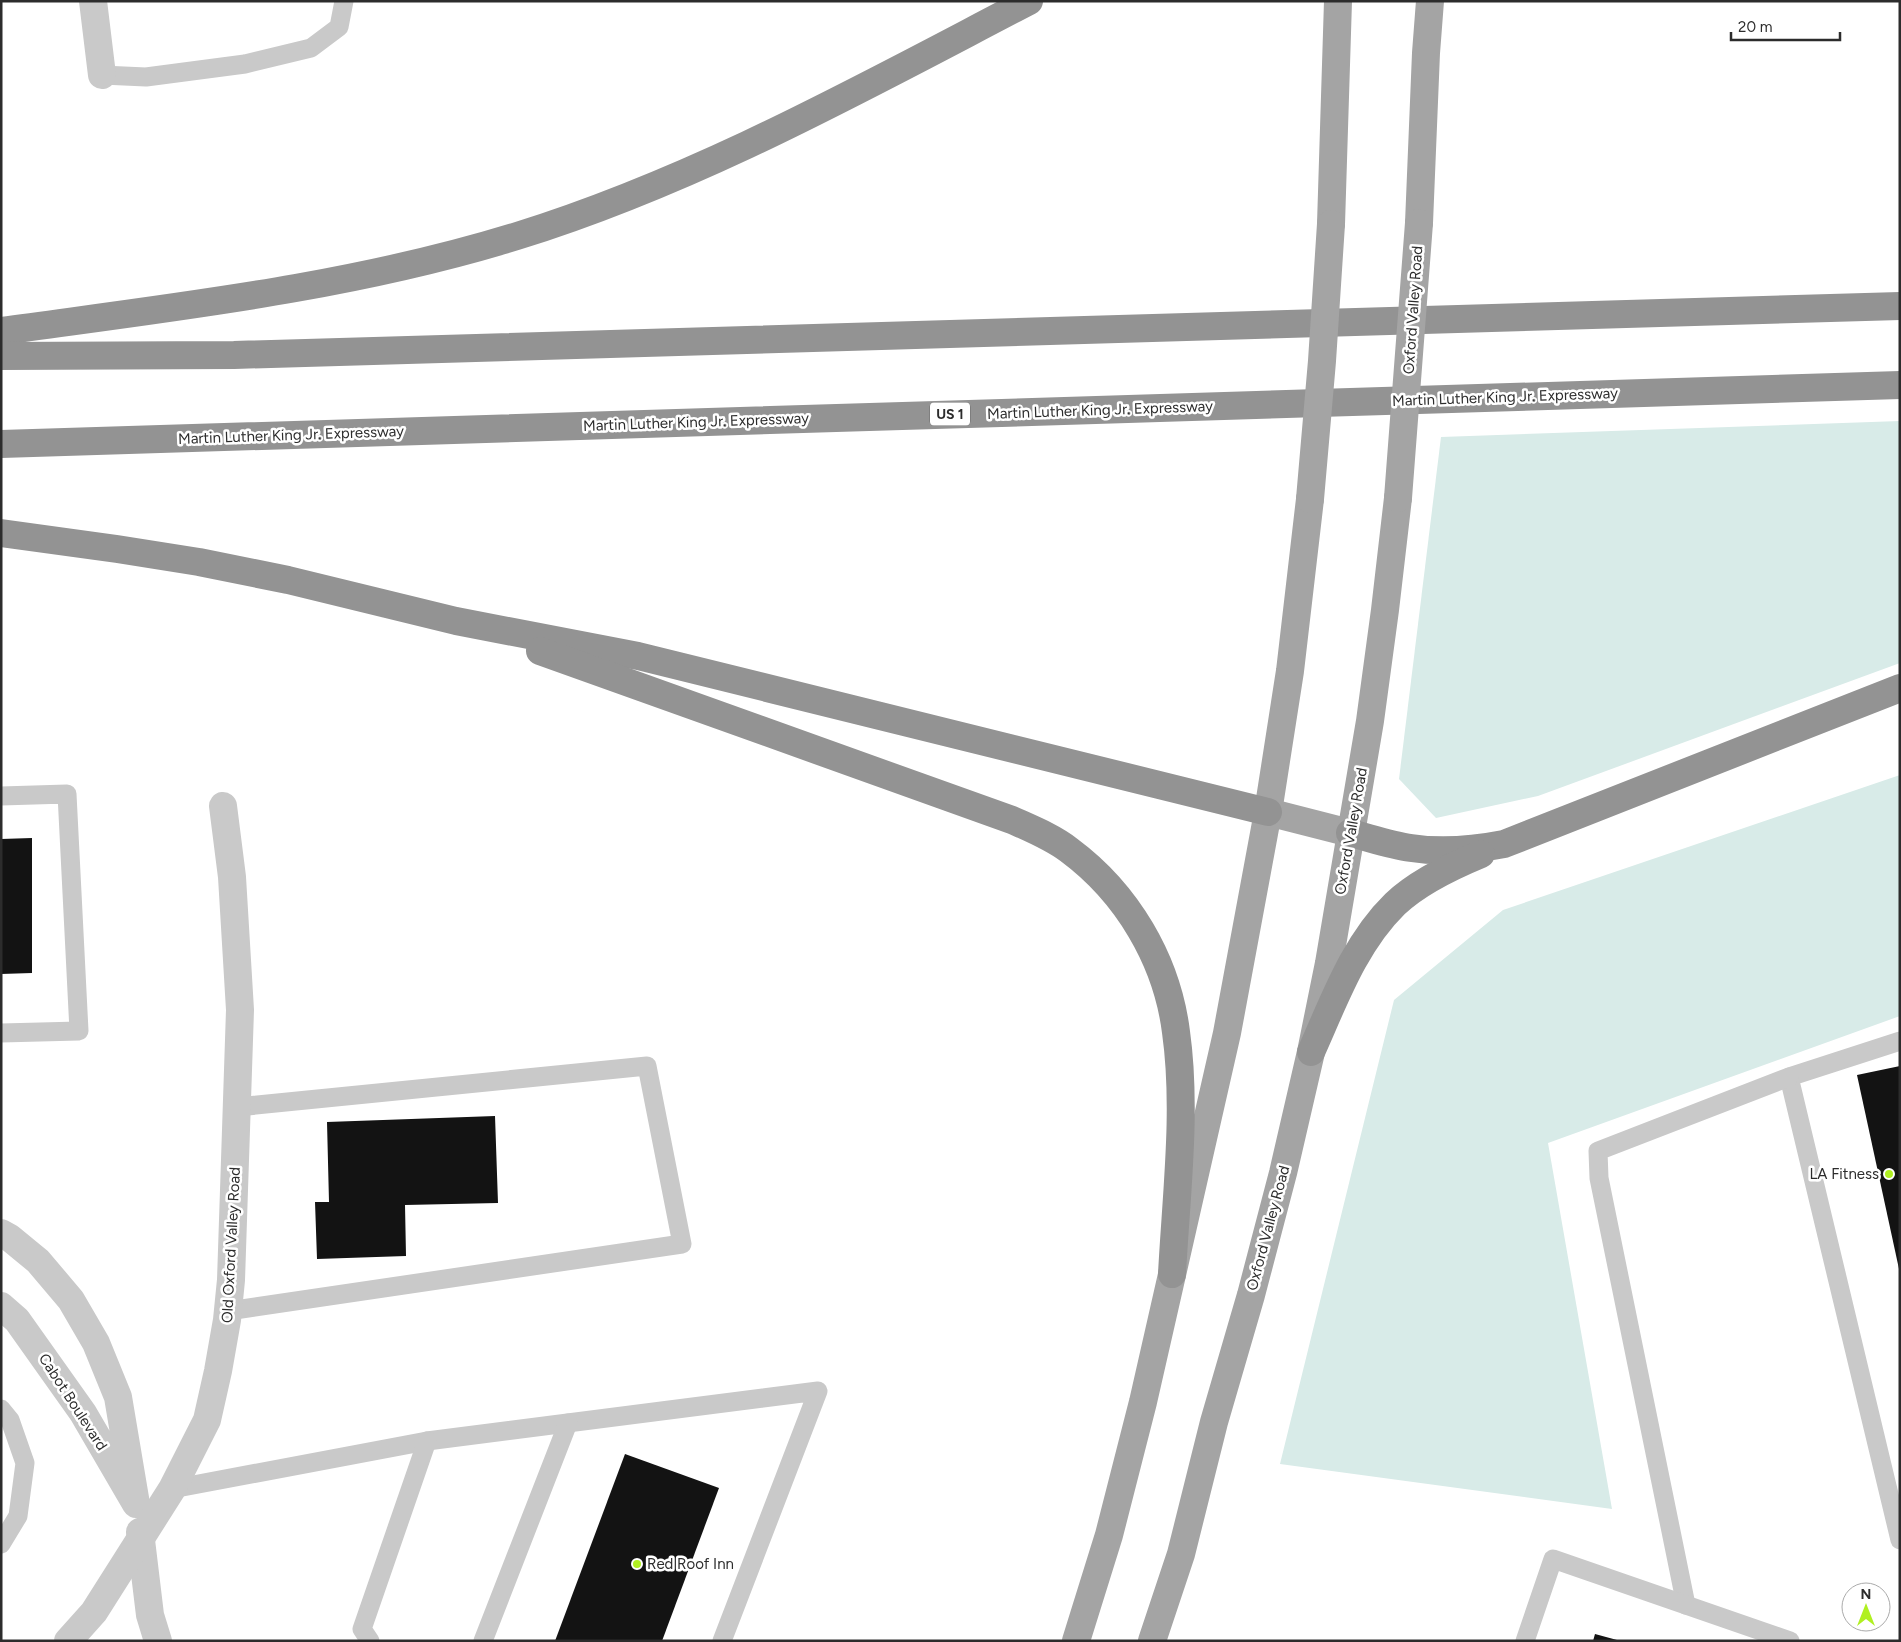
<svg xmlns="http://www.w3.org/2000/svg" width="1901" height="1642" viewBox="0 0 1901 1642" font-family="Figtree,sans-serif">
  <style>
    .green { fill: #d8ebe8 }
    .building { fill: #131313 }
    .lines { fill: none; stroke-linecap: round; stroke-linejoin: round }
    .service { stroke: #c9c9c9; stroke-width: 19 }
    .minor { stroke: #c9c9c9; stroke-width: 28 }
    .primary { stroke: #a4a4a4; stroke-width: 28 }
    .motorway { stroke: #939393; stroke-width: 28 }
    .primary-bridge { stroke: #a4a4a4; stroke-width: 28 }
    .poi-dot { fill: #b0f021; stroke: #fff; stroke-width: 2 }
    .labels { text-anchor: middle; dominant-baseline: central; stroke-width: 5; stroke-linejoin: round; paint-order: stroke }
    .shield { fill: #fff; stroke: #6b6b6b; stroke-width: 1 }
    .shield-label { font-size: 14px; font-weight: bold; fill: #2c2c2c }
    .street-label { font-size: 15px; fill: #2c2c2c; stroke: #fff }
    .poi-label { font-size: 15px; fill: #2c2c2c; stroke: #fff; text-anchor: end }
  </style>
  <rect width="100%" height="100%" fill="#fff"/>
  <g class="green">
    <polygon points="1900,421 1900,663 1538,796 1436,818 1399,779 1441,437"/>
    <polygon points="1900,775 1900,1016 1548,1143 1612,1509 1280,1464 1394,1000 1503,910"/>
  </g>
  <g class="building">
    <polygon points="32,838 32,973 1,974 1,839"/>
    <polygon points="1900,1066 1900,1269 1899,1269 1857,1075"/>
    <polygon points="495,1116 498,1203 405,1205 406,1256 317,1259 315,1202 329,1202 327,1122"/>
    <polygon points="625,1454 719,1488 662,1641 555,1641"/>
    <polygon points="1595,1634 1617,1640 1617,1641 1593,1641"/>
  </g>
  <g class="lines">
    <g class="service">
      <polyline points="102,75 146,77 245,64 311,48 339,27 344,1"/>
      <polyline points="1,796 67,794 79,1031 1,1033"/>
      <polyline points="1900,1041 1789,1077 1900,1540"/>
      <polyline points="228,1311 682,1244 647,1066 237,1107"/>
      <polyline points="1,1409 10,1420 25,1463 18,1516 1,1544"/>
      <polyline points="172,1489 427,1441 818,1391 722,1641"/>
      <polyline points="1686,1605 1599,1178 1598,1151 1789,1077"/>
      <polyline points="370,1641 362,1629 427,1441"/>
      <polyline points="483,1641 568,1423"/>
      <polyline points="1525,1641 1553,1559 1790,1641"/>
    </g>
    <g class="minor">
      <polyline points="93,1 102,75"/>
      <polyline points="1,1233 10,1238 38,1261 71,1300 96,1343 118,1397 136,1504 83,1413 17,1320 1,1306"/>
      <polyline points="140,1532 150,1615 158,1641"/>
      <polyline points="68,1641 94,1612 172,1489 207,1420 218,1371 227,1320 231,1280 240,1010 232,877 223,806"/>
    </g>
    <g class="primary">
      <polyline points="1419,223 1426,53 1430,1"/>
      <polyline points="1331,224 1338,1"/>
      <polyline points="1268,812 1350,833"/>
      <polyline points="1076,1641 1109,1535 1143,1402 1227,1033 1268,812 1290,671 1310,499"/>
      <polyline points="1152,1641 1181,1554 1214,1422 1251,1295 1283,1173 1311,1052 1329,963 1370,721 1385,610 1398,498"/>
    </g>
    <g class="motorway">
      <path d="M1 331C174 307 349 288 517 236 697 180 862 88 1029 1"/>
      <polyline points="1,356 234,355 1900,306"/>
      <polyline points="1,444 1900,385"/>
      <polyline points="1,533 117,549 199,562 288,580 456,621 638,656 1268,812"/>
      <path d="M540 651 1012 820C1032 829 1052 837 1069 850 1127 893 1167 960 1176 1032 1187 1110 1176 1196 1172 1274"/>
      <path d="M1350 833C1370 838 1391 845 1411 848 1443 853 1473 850 1504 844L1900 688"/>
      <path d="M1311 1052C1334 1001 1354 944 1395 904 1418 882 1452 866 1481 854"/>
    </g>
    <g class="primary-bridge">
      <polyline points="1398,498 1419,223"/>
      <polyline points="1310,499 1322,361 1331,224"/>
    </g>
  </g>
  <g class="poi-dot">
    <circle cx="1889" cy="1174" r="5"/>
    <circle cx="637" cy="1564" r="5"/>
  </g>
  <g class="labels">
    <rect class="shield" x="930" y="402.5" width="40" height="23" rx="4"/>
    <g class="shield-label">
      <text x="950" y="414">US 1</text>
    </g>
    <g class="street-label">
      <text transform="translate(1413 310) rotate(-86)">Oxford Valley Road</text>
      <text transform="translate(1505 397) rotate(-2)">Martin Luther King Jr. Expressway</text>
      <text transform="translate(1100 410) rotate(-2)">Martin Luther King Jr. Expressway</text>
      <text transform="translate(696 422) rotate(-2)">Martin Luther King Jr. Expressway</text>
      <text transform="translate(291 435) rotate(-2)">Martin Luther King Jr. Expressway</text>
      <text transform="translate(1351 831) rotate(-80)">Oxford Valley Road</text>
      <text transform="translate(1268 1228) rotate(-75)">Oxford Valley Road</text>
      <text transform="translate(231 1245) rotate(-87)">Old Oxford Valley Road</text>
      <text transform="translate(73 1402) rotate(57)">Cabot Boulevard</text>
    </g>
    <g class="poi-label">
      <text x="1879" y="1174">LA Fitness</text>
      <text x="647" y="1564" text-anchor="start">Red Roof Inn</text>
    </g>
  </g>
  <rect width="1901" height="1642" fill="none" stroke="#2c2c2c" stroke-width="5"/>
  <g transform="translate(1866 1607)"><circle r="24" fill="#ffffff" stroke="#ababab"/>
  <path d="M0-4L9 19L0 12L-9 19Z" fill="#b0f021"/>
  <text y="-8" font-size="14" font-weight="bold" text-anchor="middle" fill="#2c2c2c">N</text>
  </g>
  <path d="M1731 32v8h109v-8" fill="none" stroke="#2c2c2c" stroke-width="2.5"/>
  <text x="1738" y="32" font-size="15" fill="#2c2c2c" stroke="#ffffff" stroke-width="4" paint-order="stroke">20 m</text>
</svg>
